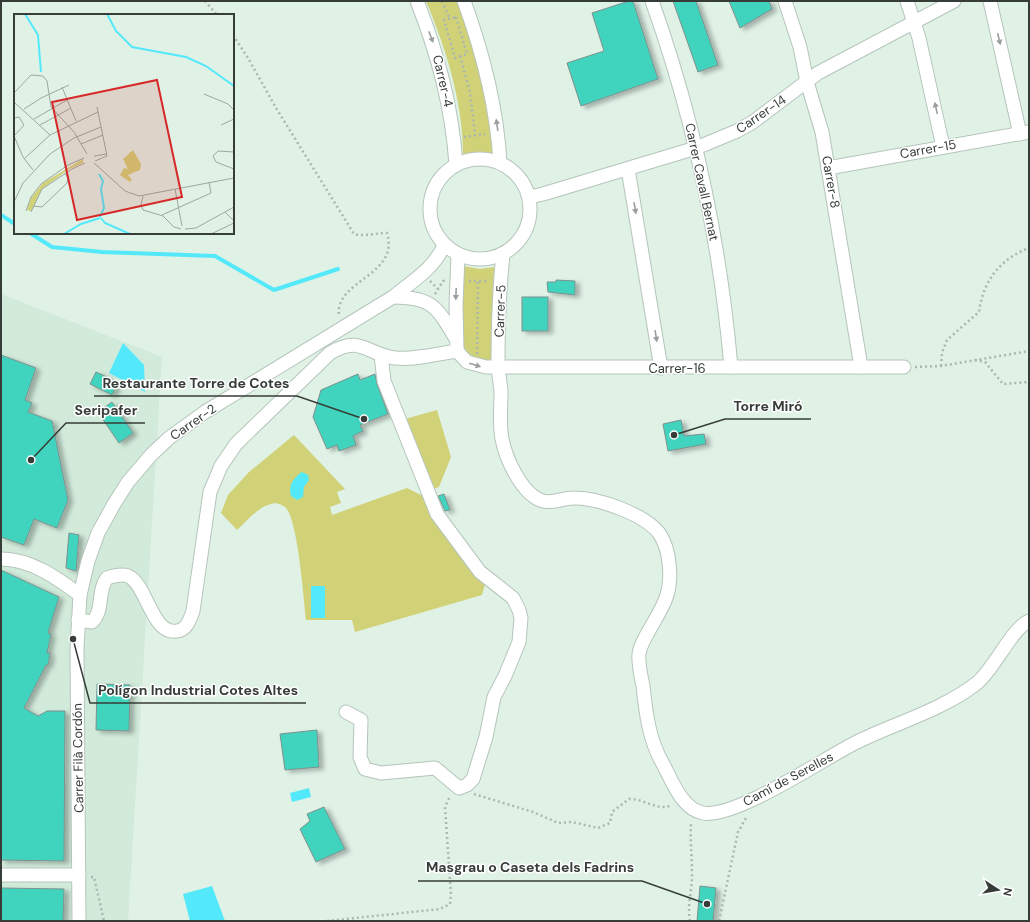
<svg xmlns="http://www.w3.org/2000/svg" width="1030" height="922" viewBox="0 0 1030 922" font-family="'DM Sans',sans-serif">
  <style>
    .built { fill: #d1eada }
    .green { fill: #d1d178 }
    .water { fill: #54e9fa }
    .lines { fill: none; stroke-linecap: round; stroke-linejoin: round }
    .stream { stroke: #54e9fa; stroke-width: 4 }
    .building { fill: #41d4bf; stroke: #7d918d; filter: url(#shadow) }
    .minor-casing { stroke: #b5c5bb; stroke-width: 15 }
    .path { stroke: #aab8af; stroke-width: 2.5; stroke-dasharray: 2 3; stroke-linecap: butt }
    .minor { stroke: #fff; stroke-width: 13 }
    .oneway { fill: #9a9e9c }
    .labels { text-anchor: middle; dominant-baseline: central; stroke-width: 3; stroke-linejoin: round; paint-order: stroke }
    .street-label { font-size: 13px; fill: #363d38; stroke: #fff }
    .inset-river { fill: none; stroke: #54e9fa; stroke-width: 2 }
    .inset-road { fill: none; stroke: #9ca9a0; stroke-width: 1 }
    .view { fill: #d62828; fill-opacity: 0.15; stroke: #d62828; stroke-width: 2 }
    .inset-edge { fill: none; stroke: #363d38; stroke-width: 2 }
    .leader { fill: none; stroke: #363d38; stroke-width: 1.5 }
    .callout-dot { fill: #363d38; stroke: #fff; stroke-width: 1.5 }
    .callout-label { font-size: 14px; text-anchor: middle; font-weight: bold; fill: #363d38; stroke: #fff; stroke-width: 3; stroke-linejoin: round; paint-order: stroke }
  </style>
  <defs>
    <filter id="shadow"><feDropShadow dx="4.5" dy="2.5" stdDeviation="2" flood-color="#0004"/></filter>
  </defs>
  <rect width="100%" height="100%" fill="#e0f1e6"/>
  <polygon class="built" points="1,294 162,357 128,921 1,921"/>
  <g class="green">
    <path d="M426 1H458L485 85 495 154 485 153 463 154C463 102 446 49 426 1Z"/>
    <polygon points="463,266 480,269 494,267 491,362 482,362 462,349"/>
    <polygon points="437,410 451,457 439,487 433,489 405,419"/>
    <path d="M294 435 345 489 337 492 341 503 330 507 332 515 407 488 423 496C432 521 465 567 485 584L482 595 355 632 352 620H306C304 600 298 521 286 508 283 505 276 502 271 504 258 507 247 521 237 530L221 513 228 495 249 472Z"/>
  </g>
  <g class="water">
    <polygon points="123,343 144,365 145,392 109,373"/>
    <path d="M302 472 308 475 309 480 304 487 303 497 297 500 291 496C288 486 293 478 302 472Z"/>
    <rect x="311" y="586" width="14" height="32"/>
    <polygon points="309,788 311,797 292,802 290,793"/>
    <polygon points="212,886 225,921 190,921 183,894"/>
  </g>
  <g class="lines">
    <g class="stream">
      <polyline points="1,215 15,224"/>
      <polyline points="30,233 52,247 102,252 215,256 274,290 338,269"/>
    </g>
  </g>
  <g class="building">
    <polygon points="629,1 633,1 658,79 581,106 567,63 604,51 592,13"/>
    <polygon points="673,1 696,1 718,65 698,72"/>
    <polygon points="729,1 769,1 772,9 740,28"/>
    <polygon points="556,280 575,281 575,295 548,292 547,282 556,282"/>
    <rect x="522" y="297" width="26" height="34"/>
    <polygon points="1,355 36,368 25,400 32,403 28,412 52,421 68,500 57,528 34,519 24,545 1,537"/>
    <polygon points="96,372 109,378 108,382 116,387 112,395 90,384"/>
    <polygon points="358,374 360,380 375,374 377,384 388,414 360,425 363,431 353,436 356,445 339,451 337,445 327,449 313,417 321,390"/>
    <polygon points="112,402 133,433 119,443 98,412"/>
    <polygon points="681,420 684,436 704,434 706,444 668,451 663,424"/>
    <polygon points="444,494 450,510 445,511 438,496"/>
    <polygon points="69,533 79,535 76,571 66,568"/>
    <polygon points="1,570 59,597 48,633 51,634 47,653 50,653 48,665 46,665 24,708 38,716 47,711 65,711 64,861 1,860"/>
    <polygon points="97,684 130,685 129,731 96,730"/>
    <polygon points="317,730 319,767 285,770 280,734"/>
    <polygon points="324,807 345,849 316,862 300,829 310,821 307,814"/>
    <polygon points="700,886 716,888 713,921 697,921"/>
    <polygon points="1,888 64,889 63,921 1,921"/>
  </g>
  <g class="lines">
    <g class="minor-casing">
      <g id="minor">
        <path d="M417 1C438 55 452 106 456 165"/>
        <path d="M464 1C483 53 497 108 500 163"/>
        <path d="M652 1C694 119 720 242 731 367"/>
        <polyline points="785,1 800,47 807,82 822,132 861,367"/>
        <polyline points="907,1 919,38 943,147"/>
        <polyline points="990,1 1020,134"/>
        <circle cx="480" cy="209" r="50"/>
        <polyline points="828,168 1029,132"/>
        <polyline points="628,169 661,368"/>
        <polyline points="529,197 543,194 696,148 737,131 753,122 818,73 954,1"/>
        <path d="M503 255C499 290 498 327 498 363 498 372 500 381 501 391 501 407 499 423 502 439 506 459 522 495 543 501 554 504 564 497 575 498 598 498 644 514 659 533 665 542 668 552 669 563 673 595 662 607 647 634 644 640 640 646 639 654 638 664 641 676 643 686 646 714 649 740 663 764 672 781 682 809 703 813 735 819 823 759 855 743 895 723 941 711 977 683 995 668 1012 628 1029 621"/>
        <path d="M393 297C432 297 437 307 456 339"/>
        <polyline points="457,351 467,362 486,367 904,367"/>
        <polyline points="457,351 456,305 458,255"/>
        <path d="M1 559C31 559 57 578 80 595"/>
        <path d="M78 620 92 622C104 611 97 591 107 578 113 576 122 574 128 576 147 584 152 636 177 631 187 630 190 619 193 611L210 492 221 466 236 444 330 353C361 334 367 355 395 358 415 360 437 354 457 351"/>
        <polyline points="346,712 361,720 360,757 365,769 381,773 435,768 459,788 467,785 473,779 486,737 494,697 505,676 519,642 521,618 519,610 513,598 480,572 437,514 384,381 381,355"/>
        <polyline points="1,875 79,875"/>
        <path d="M79 921 77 649 80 595 88 561 98 533 114 504 128 482 151 455 169 438 205 412 393 297C411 282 435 268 444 245"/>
      </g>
    </g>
    <g class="path">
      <polyline points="205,1 217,15"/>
      <polyline points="442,1 450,19"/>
      <polygon points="456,17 467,54 455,58 444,20"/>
      <path d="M233 35 248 58 276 108 354 234C365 237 375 233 387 233 400 276 334 280 339 316"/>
      <polyline points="460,56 470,92 475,135"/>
      <polyline points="464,137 485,134"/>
      <polyline points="430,281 438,289"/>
      <polyline points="469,281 488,281"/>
      <polyline points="435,294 443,281 446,281"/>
      <polyline points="477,354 478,281"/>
      <polyline points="975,360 985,362 1003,384 1029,382"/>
      <path d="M941 366 942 353 947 340 979 312C983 281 1000 259 1029 248"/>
      <polyline points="915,367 941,366 1029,351"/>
      <path d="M474 794 533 812 558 823 572 822 598 828 610 823 612 812 629 799C644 798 657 812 672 805"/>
      <polyline points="91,877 94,877 104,921"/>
      <polyline points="327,921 440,909 450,904 451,894 445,807 450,796"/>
      <path d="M690 921C687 905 692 891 692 875 692 857 690 840 691 822"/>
      <polyline points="719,921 738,832 747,816"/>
    </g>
    <use href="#minor" class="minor"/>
  </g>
  <defs><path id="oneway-solid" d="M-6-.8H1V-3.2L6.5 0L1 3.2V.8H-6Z"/></defs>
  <g class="oneway">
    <use href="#oneway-solid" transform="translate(431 37) rotate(69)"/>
    <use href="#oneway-solid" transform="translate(999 39) rotate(77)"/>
    <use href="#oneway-solid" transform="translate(936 108) rotate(-102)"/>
    <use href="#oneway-solid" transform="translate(497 125) rotate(-98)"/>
    <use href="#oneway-solid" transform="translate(635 208) rotate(80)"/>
    <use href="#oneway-solid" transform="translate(456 294) rotate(92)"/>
    <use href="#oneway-solid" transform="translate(656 336) rotate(81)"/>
    <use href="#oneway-solid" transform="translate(475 365) rotate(18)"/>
  </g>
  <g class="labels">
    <g class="street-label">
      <text transform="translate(443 81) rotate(77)">Carrer-4</text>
      <text transform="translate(761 114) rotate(-34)">Carrer-14</text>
      <text transform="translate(928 149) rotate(-10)">Carrer-15</text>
      <text transform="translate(702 182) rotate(78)">Carrer Cavall Bernat</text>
      <text transform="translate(831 182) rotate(80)">Carrer-8</text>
      <text transform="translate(500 311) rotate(-88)">Carrer-5</text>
      <text x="677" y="368">Carrer-16</text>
      <text transform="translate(193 422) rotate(-35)">Carrer-2</text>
      <text transform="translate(78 758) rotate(-91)">Carrer Filà Cordón</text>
      <text transform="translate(788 779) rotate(-28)">Camí de Serelles</text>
    </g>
  </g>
  <g transform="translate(14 14)">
    <rect width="220" height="220" fill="#e0f1e6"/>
    <path d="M119 136 127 150 126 156 114 161 118 166 116 168 106 161 110 154 114 155 109 145ZM69 145V149L55 155 28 175 17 197 13 196 17 184 29 169Z" fill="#d1d178"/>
    <path class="inset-river" d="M11 0 24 21 27 58M93 0 102 17 118 33 172 43 192 52 220 72M85 160 89 167 87 175 90 194 86 203M87 204 91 209 116 220M50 220 67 210 86 204"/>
    <path class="inset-road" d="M48 73 62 107M0 79 17 61 29 62 33 67 37 93 60 118 73 140M190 80 214 90 220 96M0 88 36 121M10 95 27 84 55 71M0 104 5 103 10 111 0 122M20 105 53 86M26 111 57 94M207 111 220 105M0 122 9 143 19 156M67 130 89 121M220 138 204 137 199 142 202 148 220 155M80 142 93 140M10 145 36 121 84 98M81 147 93 142 83 93M80 149 111 177 125 182 220 164M161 175 168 212M129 182 127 191 129 196 149 202 160 213 167 215M0 188 9 169 36 140 60 124 87 113M19 192 28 193 53 169 54 164 51 159M12 197 17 183 27 170 54 151 70 144M17 198 28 175 58 155 71 149M211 198 220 207M148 201 197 179 195 168M171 215 182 214 220 193M197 220 220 209"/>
    <path class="view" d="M143 66 168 183 63 206 38 88Z"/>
    <rect width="220" height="220" class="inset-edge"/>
  </g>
  <path class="leader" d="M364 419L297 396H94M674 435L725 419H811M31 460L66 423H145M73 639L90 703H306M707 904L642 881H418"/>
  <g class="callout-dot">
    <circle cx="364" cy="419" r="4"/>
    <circle cx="674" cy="435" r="4"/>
    <circle cx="31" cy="460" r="4"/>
    <circle cx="73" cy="639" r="4"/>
    <circle cx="707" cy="904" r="4"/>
  </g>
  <g class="callout-label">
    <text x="196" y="388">Restaurante Torre de Cotes</text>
    <text x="768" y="411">Torre Miró</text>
    <text x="106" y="415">Seripafer</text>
    <text x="198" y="695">Polígon Industrial Cotes Altes</text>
    <text x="530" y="872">Masgrau o Caseta dels Fadrins</text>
  </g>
  <rect width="1030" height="922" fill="none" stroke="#363d38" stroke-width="4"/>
  <g transform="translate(998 890) rotate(102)" stroke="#ffffff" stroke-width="3" paint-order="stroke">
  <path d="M0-3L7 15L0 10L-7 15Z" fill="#363d38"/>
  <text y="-6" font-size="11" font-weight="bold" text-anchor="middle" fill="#363d38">N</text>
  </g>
</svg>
